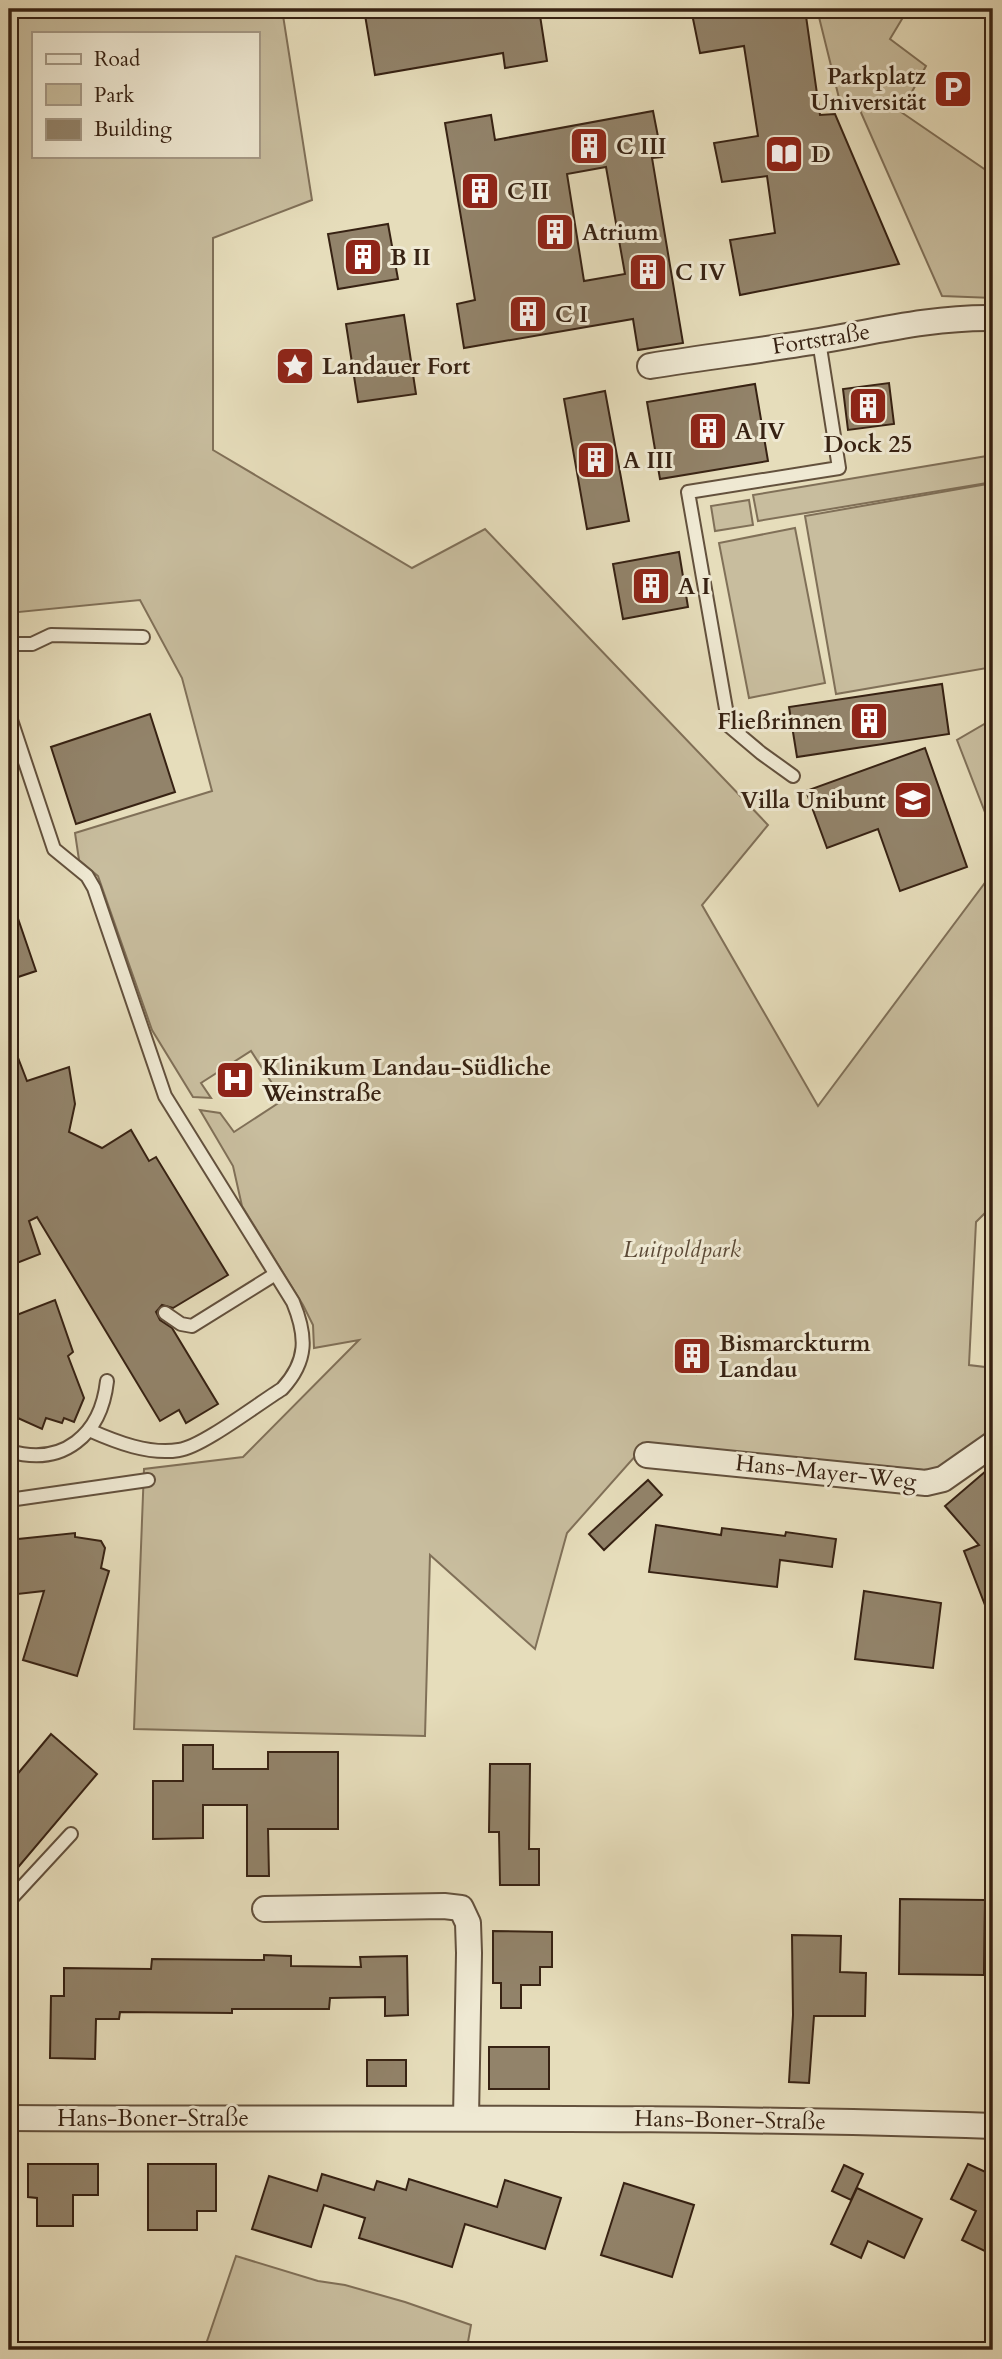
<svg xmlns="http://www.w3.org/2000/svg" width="1002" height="2359" viewBox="0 0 1002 2359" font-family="Cardo,serif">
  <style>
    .green { fill: #c8bd9e; stroke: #807058; stroke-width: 2; fill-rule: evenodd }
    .building { fill: #92836a; stroke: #372213; stroke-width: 2; fill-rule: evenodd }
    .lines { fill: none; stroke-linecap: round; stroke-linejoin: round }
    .service-casing { stroke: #63513d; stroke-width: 16 }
    .minor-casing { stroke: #63513d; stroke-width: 28 }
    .service { stroke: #efe9d3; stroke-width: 12 }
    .minor { stroke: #efe9d3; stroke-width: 24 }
    .labels { text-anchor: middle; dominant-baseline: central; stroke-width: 6; stroke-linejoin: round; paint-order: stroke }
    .poi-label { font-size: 23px; font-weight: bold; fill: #372213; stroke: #efe9d3; text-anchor: start }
    .street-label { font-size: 23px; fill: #372213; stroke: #efe9d3 }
    .park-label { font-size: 23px; font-style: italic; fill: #5b4936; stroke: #efe9d3 }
  </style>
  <rect width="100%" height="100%" fill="#e6ddbb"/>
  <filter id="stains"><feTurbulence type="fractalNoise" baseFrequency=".00286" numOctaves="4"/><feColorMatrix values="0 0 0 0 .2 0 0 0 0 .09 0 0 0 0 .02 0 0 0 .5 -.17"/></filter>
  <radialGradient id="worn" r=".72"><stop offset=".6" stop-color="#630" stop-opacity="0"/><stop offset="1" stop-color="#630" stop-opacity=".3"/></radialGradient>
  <g class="green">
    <path d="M9 9H282L312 200 213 238V450L412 568 485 529 768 825 702 905 818 1106 993 872V1205L976 1222 969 1365 993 1368V1433L946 1472 645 1445 567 1533 535 1649 430 1555 425 1736 134 1729 144 1469 243 1457 359 1340 314 1348 313 1325 303 1305 242 1206 233 1166 200 1110 220 1113 234 1132 283 1100 251 1051 201 1083 211 1098 193 1097 152 1030 98 876 79 860 75 833 212 791 182 678 140 600 9 613ZM33 33H257V156H33Z"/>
    <polygon points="817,9 908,9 890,39 926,66 901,112 993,175 993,298 942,296 859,108 839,98"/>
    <polygon points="993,455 993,482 758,521 753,495"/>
    <polygon points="993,483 993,667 836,694 805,516"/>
    <polygon points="749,500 753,525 715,531 711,506"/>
    <polygon points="795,528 825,683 749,698 719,543"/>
    <polygon points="993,719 993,833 957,740"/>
    <polygon points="236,2256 318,2281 345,2285 405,2302 471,2325 468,2342 514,2350 204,2350"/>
  </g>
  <g class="building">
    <polygon points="364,9 539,9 547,61 505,68 503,53 375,75"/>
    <polygon points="691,9 805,9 820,115 835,114 899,264 740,295 730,240 775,233 767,176 722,182 714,143 758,136 744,46 700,53"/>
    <path d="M653 111 662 157 652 158 683 343 638 350 633 319 464 348 457 304 475 300 445 123 491 115 495 140ZM606 167 625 274 584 281 567 174Z"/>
    <polygon points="388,224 398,279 338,289 328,234"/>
    <polygon points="404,315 416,394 358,402 346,324"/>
    <polygon points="889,383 894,424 848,430 843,389"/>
    <polygon points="755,384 768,461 660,479 647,402"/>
    <polygon points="605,391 629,521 587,529 564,399"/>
    <polygon points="679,552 688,607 623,619 613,564"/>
    <polygon points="942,684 949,734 797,757 789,707"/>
    <polygon points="150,714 175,792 76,824 51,747"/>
    <polygon points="925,748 967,867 900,891 878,829 827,848 806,791"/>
    <polygon points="9,901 12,901 36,971 9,980"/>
    <polygon points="10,1037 27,1081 69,1067 75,1104 69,1132 102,1148 131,1130 149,1161 156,1157 228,1275 173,1308 162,1305 156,1312 160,1320 172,1328 218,1404 186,1423 179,1410 160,1421 37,1217 29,1221 40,1254 9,1266"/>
    <polygon points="55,1300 73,1352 68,1356 84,1398 74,1422 64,1418 62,1423 46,1418 42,1429 9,1414 9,1318"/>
    <polygon points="687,1338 710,1351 696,1374 674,1361"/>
    <polygon points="993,1465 993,1622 992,1623 964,1551 979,1545 945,1506"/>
    <polygon points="648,1480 662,1495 604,1550 589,1534"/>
    <polygon points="656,1525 721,1535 722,1528 785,1536 786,1532 836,1539 832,1567 780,1560 777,1587 649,1572"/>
    <polygon points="75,1533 75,1537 101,1541 105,1548 101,1568 109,1571 77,1676 23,1660 44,1591 9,1595 9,1540"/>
    <polygon points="864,1591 941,1603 933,1668 855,1659"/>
    <polygon points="51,1734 97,1774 9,1878 9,1787 14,1785 15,1777"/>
    <polygon points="183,1745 213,1745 213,1769 268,1769 268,1752 338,1752 338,1829 268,1829 269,1876 247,1876 247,1805 203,1805 203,1838 153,1839 153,1781 183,1781"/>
    <polygon points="490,1764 530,1764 529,1849 539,1849 539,1885 500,1885 499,1832 489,1832"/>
    <polygon points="900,1899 985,1900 984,1975 899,1974"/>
    <polygon points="493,1931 552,1932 552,1967 540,1967 540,1985 521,1985 521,2008 501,2008 501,1983 493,1983"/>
    <polygon points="792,1935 841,1936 840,1972 866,1973 865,2016 814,2016 809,2083 789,2082 793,2015"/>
    <polygon points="264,1955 291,1956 291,1966 361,1967 360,1957 407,1956 408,2015 385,2016 385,1997 330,1998 329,2009 232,2009 232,2013 120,2012 119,2019 96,2019 95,2059 50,2058 51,1996 64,1996 64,1968 151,1969 152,1959 264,1960"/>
    <rect x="489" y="2047" width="60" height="42"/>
    <rect x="367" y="2060" width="39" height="26"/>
    <polygon points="28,2164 98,2164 98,2195 73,2195 73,2226 37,2226 37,2198 28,2197"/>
    <polygon points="148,2164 216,2164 216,2211 197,2211 197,2230 148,2230"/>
    <polygon points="968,2164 992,2175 993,2173 993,2255 962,2240 976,2211 951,2199"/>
    <polygon points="844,2165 863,2174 851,2200 832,2191"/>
    <polygon points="322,2174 374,2190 377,2181 406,2190 409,2179 497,2207 505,2180 561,2198 545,2249 465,2224 452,2267 359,2238 365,2218 324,2205 311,2247 252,2229 269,2176 317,2191"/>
    <polygon points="624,2183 694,2205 672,2277 601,2255"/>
    <polygon points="857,2188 922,2219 904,2258 868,2241 861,2258 831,2244"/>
  </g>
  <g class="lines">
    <g class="service-casing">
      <g id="service">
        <polyline points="9,644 32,644 51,635 143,637"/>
        <path d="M9 714 54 849 87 876 94 888 165 1096 293 1302C307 1336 308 1361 282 1389 259 1403 202 1447 179 1450 149 1455 116 1442 89 1430"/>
        <polyline points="793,776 761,753 729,726 688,492 839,468 819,341"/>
        <polyline points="165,1313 181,1324 192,1326 274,1275"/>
        <path d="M9 1451C63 1467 101 1435 107 1381"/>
        <polyline points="9,1500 148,1480"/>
        <polyline points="9,1901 71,1834"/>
      </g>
    </g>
    <g class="minor-casing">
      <g id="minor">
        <path d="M650 366C706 357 763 350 819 341 877 331 934 317 993 318"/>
        <polyline points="647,1455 926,1483 943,1479 993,1444"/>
        <polyline points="265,1909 444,1906 461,1908 468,1923 469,1953 466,2118"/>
        <path d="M9 2118C337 2120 665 2115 993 2126"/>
      </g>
    </g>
    <use href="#service" class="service"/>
    <use href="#minor" class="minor"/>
  </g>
  <defs>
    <g id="parking-square" transform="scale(2.0125)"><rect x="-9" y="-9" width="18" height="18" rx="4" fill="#8f2418" stroke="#efe9d3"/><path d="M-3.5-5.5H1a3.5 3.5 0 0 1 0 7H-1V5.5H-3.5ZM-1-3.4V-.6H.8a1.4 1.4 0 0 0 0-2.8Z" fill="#fff"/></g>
    <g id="building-square" transform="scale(2.0125)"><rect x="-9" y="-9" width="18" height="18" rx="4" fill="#8f2418" stroke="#efe9d3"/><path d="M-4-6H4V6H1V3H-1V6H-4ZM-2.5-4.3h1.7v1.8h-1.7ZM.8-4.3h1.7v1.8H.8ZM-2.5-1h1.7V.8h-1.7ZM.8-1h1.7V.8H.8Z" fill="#fff"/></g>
    <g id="library-square" transform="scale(2.0125)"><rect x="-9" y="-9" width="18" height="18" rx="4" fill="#8f2418" stroke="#efe9d3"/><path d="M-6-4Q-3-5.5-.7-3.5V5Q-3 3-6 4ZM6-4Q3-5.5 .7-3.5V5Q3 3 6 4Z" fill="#fff"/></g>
    <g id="sight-square" transform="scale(2.0125)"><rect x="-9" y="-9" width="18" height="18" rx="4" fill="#8f2418" stroke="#efe9d3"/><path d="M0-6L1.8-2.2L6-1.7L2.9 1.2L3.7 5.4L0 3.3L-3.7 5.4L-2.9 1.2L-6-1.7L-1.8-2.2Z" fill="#fff"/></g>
    <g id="school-square" transform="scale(2.0125)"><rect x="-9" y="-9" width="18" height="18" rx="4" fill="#8f2418" stroke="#efe9d3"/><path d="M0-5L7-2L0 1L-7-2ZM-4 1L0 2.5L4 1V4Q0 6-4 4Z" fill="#fff"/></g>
    <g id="hospital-square" transform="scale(2.0125)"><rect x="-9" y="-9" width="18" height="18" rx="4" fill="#8f2418" stroke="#efe9d3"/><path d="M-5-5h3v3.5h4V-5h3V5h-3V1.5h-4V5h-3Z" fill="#fff"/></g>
  </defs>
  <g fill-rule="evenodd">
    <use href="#parking-square" x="953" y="89"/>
    <use href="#building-square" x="589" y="146"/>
    <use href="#library-square" x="784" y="154"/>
    <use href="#building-square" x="480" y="191"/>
    <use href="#building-square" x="555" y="232"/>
    <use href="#building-square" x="363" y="257"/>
    <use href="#building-square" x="648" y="272"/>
    <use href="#building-square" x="528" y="314"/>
    <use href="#sight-square" x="295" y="366"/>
    <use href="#building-square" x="868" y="406"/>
    <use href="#building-square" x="708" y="431"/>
    <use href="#building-square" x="596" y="460"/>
    <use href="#building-square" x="651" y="586"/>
    <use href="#building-square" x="869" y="721"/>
    <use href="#school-square" x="913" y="800"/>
    <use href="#hospital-square" x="235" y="1080"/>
    <use href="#building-square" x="692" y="1356"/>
  </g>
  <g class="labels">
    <g class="poi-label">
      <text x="926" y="76" text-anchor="end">Parkplatz<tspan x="926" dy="26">Universität</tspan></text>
      <text x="616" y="146">C III</text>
      <text x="811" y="154">D</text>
      <text x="507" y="191">C II</text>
      <text x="582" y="232">Atrium</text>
      <text x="390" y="257">B II</text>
      <text x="675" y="272">C IV</text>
      <text x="555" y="314">C I</text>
      <text x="322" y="366">Landauer Fort</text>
      <text x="735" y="431">A IV</text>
      <text x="868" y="444" text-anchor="middle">Dock 25</text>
      <text x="623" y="460">A III</text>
      <text x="678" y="586">A I</text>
      <text x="842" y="721" text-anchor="end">Fließrinnen</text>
      <text x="886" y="800" text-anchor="end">Villa Unibunt</text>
      <text x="262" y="1067">Klinikum Landau-Südliche<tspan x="262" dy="26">Weinstraße</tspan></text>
      <text x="719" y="1343">Bismarckturm<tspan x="719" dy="26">Landau</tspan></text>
    </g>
    <g class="street-label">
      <text transform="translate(821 339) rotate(-9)">Fortstraße</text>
      <text transform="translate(826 1472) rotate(6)">Hans-Mayer-Weg</text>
      <text x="153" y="2118">Hans-Boner-Straße</text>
      <text transform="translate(730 2120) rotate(1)">Hans-Boner-Straße</text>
    </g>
    <g class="park-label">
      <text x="682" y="1249">Luitpoldpark</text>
    </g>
  </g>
  <rect width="1002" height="2359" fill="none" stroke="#e6ddbb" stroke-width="35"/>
  <rect x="10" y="10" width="981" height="2338" fill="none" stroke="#372213" stroke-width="3.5"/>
  <rect x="18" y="18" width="967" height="2324" fill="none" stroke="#372213" stroke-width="2"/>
  <rect x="32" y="32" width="228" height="126" fill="#efe9d3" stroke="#a59986" stroke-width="2"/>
  <rect x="46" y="54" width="35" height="10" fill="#efe9d3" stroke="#a59986" stroke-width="2"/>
  <text x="94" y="66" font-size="21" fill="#372213">Road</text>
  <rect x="46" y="84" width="35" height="21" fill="#c8bd9e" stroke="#a59986" stroke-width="2"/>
  <text x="94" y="102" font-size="21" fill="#372213">Park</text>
  <rect x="46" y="119" width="35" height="21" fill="#92836a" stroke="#a59986" stroke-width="2"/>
  <text x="94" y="136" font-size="21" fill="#372213">Building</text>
  <rect width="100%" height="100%" filter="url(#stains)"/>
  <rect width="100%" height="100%" fill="url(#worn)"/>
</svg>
